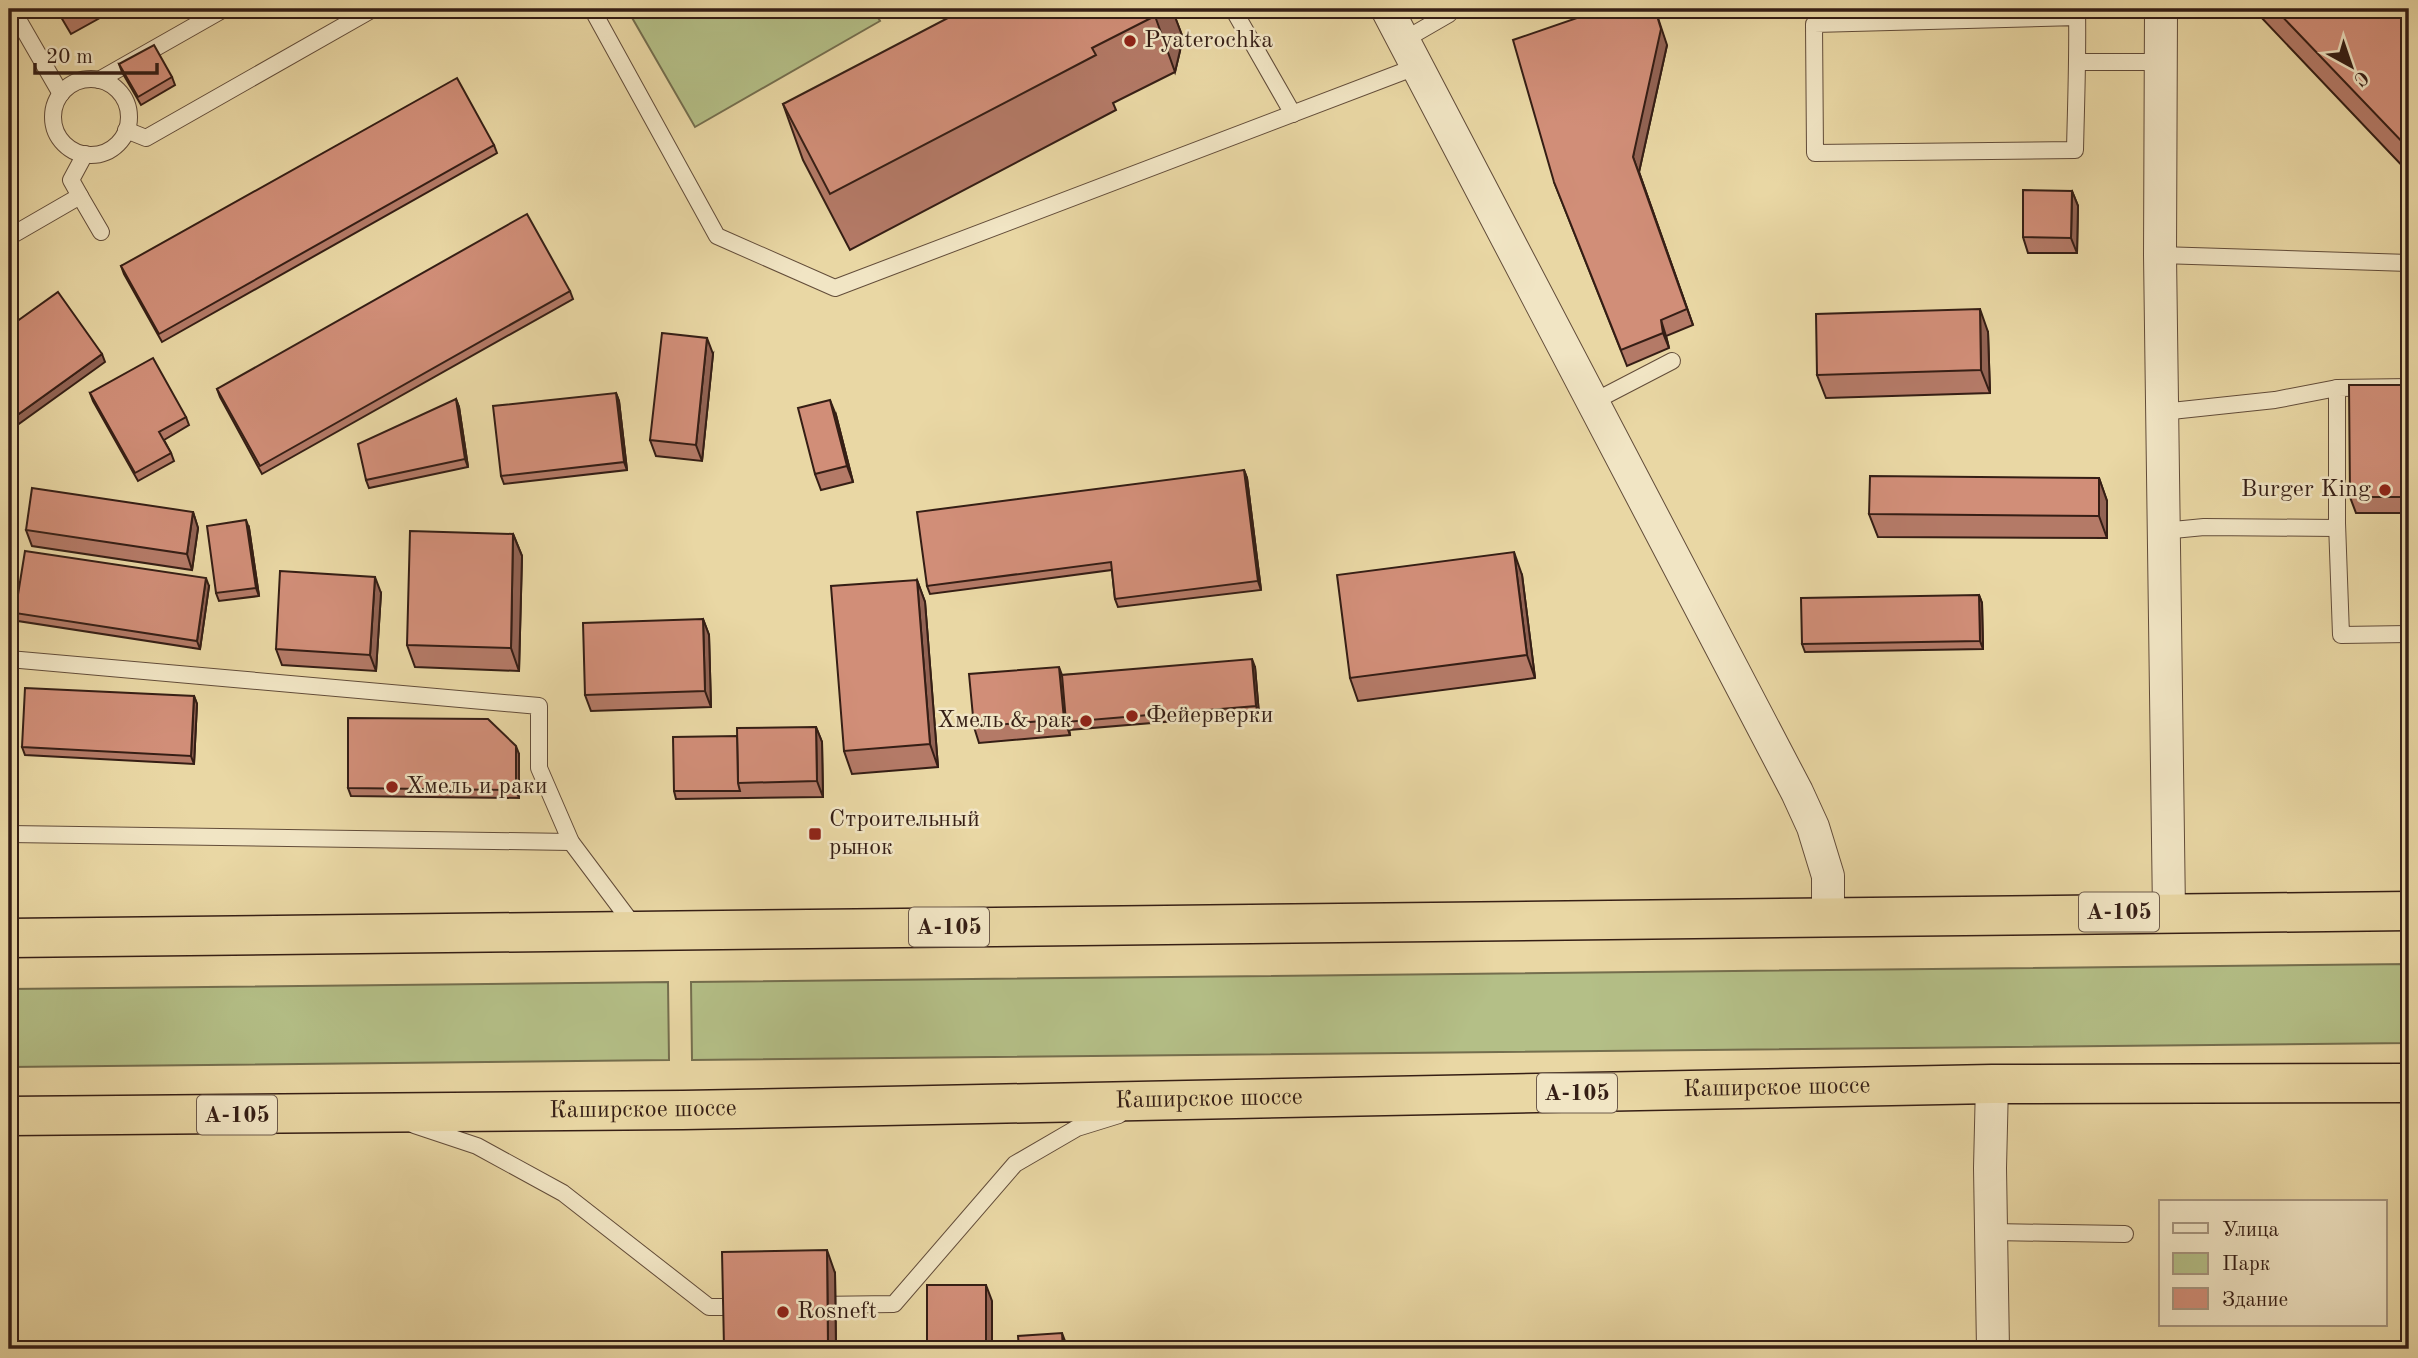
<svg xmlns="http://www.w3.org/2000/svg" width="2418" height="1358" viewBox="0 0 2418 1358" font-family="'Old Standard TT',serif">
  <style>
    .green { fill: #b4bf87; stroke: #746e4e; stroke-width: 2 }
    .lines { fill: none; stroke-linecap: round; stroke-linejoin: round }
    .lane-casing { stroke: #624c39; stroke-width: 18 }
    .street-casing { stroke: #624c39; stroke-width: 34 }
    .highway-casing { stroke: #351e15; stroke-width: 41 }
    .lane { stroke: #f1e5c4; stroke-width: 16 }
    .street { stroke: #f1e5c4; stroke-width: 32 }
    .highway { stroke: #e9d7a4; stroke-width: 38 }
    .wall { fill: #b47a67; stroke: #351e15; stroke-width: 2 }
    .shaded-wall { fill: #926354; stroke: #351e15; stroke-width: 2 }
    .building { fill: #d18e78; stroke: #351e15; stroke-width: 2 }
    .poi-dot { fill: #8f2418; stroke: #f1e5c4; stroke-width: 2.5 }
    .labels { text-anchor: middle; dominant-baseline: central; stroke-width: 5; stroke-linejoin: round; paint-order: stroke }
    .shield { fill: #f1e5c4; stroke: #6d5a4a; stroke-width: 2 }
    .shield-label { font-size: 23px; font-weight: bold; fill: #351e15 }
    .poi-label { font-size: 24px; fill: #351e15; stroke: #f1e5c4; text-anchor: start }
    .street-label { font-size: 24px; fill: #351e15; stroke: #f1e5c4 }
  </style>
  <rect width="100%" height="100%" fill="#e9d7a4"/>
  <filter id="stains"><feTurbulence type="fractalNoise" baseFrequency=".00286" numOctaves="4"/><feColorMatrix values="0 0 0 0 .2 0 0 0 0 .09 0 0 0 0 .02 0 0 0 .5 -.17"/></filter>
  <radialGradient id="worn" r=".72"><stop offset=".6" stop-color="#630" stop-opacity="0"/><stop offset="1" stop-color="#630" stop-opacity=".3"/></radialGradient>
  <g class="green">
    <polygon points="627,9 873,9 880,21 695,127"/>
    <polygon points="2409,964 2409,1043 692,1060 691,982"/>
    <polygon points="668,982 669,1060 9,1067 9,989"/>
  </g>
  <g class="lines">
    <g class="lane-casing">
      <g id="lane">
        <polyline points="12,9 61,94"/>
        <polyline points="592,9 717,236 835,288 1418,66"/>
        <polyline points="1233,9 1293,114"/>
        <path d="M2077 9C2078 56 2076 103 2075 150L1815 153 1814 24 2077 17"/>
        <polyline points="1404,40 1449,14"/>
        <polyline points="2077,62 2161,62"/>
        <circle cx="91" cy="117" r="38"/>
        <polyline points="99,80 224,9"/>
        <polyline points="126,130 146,138 373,9"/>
        <polyline points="80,196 101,232"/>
        <polyline points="9,237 80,196 71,180 85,154"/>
        <polyline points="2160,255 2409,263"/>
        <polyline points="2409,387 2337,388 2337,523 2341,635 2409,634"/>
        <polyline points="1593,402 1672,361"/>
        <polyline points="2162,412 2275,400 2337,388"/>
        <polyline points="2163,531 2204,527 2337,528"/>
        <polyline points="9,659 539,706 539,768 571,842 637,930"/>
        <polyline points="9,834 571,842"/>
        <polyline points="414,1125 477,1146 563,1193 709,1307 743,1307"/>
        <polyline points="1992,1232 2125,1234"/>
        <polyline points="814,1305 894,1304 1015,1164 1077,1128 1119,1115"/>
      </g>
    </g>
    <g class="street-casing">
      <g id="street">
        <polyline points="1387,9 1797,792 1813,827 1828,876 1828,915"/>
        <polyline points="2161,9 2160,255 2169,912"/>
        <polyline points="1992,1084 1990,1168 1993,1349"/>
      </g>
    </g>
    <g class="highway-casing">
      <g id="highway">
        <path d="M9 938C809 934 1609 915 2409 911"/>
        <path id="s1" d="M9 1116 683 1110 1992 1084 2409 1083"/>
      </g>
    </g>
    <use href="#lane" class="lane"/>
    <use href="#street" class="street"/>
    <use href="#highway" class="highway"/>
  </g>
  <g class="wall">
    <polygon points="45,9 116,9 71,34 58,12 49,17"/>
    <polygon points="1172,9 1183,38 1175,72 1113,103 1116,110 850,250 803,160 783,104"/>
    <polygon points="2256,9 2404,9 2409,15 2409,173 2258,14"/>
    <polygon points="1667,45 1639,172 1693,325 1666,336 1669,348 1627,366 1554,182"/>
    <polygon points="119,64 172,77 175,85 141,105 122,72"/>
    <polygon points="494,145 497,153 162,342 124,274 121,266"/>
    <polygon points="2072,191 2078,206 2077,253 2028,253 2023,237"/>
    <polygon points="570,291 573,299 262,474 220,397 217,389"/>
    <polygon points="1988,332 1990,393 1826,398 1817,375"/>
    <polygon points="713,354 702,461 656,456 650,440"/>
    <polygon points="2409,385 2409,513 2356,513 2350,497"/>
    <polygon points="90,393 186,417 189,425 164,440 171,453 174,461 138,481 93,401"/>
    <polygon points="616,393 619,401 627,470 504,484 501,476"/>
    <polygon points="456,399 459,407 468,467 369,488 366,480"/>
    <polygon points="836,415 853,482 821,490 815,474"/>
    <polygon points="1244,470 1247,478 1261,590 1118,607 1115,599 1112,570 930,594 927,586"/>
    <polygon points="2099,478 2107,501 2107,538 1878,537 1869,514"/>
    <polygon points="193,512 198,528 192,570 32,546 26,530"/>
    <polygon points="249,528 259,596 219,601 216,593"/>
    <polygon points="513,534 522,556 519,671 415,667 407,645"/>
    <polygon points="1522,575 1535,678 1358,701 1350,678"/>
    <polygon points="917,580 925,602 938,767 852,774 844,751"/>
    <polygon points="209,586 200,649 18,621 15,613"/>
    <polygon points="381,593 376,671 282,665 276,649"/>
    <polygon points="1979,595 1982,603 1983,649 1805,652 1802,644"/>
    <polygon points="703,619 709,635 711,707 591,711 585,695"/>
    <polygon points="1255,667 1259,714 1069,730 1070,735 979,743 974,727 1062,675"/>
    <polygon points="194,696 197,704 194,764 25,755 22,747"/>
    <polygon points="816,727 822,742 823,797 676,799 674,791 737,736"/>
    <polygon points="519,754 519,798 351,796 348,788"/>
    <polygon points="835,1273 836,1349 725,1349 724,1347"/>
  </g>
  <g class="shaded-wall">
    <polygon points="1156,9 1172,9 1183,38 1175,72 1155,16"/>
    <polygon points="1655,9 1667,45 1639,172 1693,325 1633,157"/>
    <polygon points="2072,191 2078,206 2077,253 2071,238"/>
    <polygon points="1980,309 1988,332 1990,393 1981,370"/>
    <polygon points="1661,320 1666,336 1669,348 1663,333"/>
    <polygon points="707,338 713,354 702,461 696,445"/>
    <polygon points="102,354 105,362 9,431 9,421"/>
    <polygon points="616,393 619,401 627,470 624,462"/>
    <polygon points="456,399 459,407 468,467 465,459"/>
    <polygon points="830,400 836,415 853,482 847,466"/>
    <polygon points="1244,470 1247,478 1261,590 1258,581"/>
    <polygon points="2099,478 2107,501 2107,538 2099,516"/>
    <polygon points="193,512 198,528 192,570 187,554"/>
    <polygon points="246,520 249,528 259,596 256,588"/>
    <polygon points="513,534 522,556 519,671 511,648"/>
    <polygon points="1514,552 1522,575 1535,678 1527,655"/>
    <polygon points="375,577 381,593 376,671 370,655"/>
    <polygon points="206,578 209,586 200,649 197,641"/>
    <polygon points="917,580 925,602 938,767 930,744"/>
    <polygon points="1979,595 1982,603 1983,649 1980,641"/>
    <polygon points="703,619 709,635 711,707 705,691"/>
    <polygon points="1252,659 1255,667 1259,714 1256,706"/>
    <polygon points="1059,667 1065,683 1066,722 1069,730 1070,735 1064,719"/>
    <polygon points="194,696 197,704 194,764 191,756"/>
    <polygon points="816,727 822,742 823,797 817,781"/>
    <polygon points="516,746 519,754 519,798 516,790"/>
    <polygon points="827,1250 835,1273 836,1349 829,1349 828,1346"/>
    <polygon points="986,1285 992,1301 992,1349 986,1349"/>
    <polygon points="1062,1333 1065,1341 1066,1349 1063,1349"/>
  </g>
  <g class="building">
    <polygon points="965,9 1156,9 1155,16 1092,48 1096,55 830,194 783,104"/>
    <polygon points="1603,9 1655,9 1661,29 1633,157 1687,309 1661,320 1663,333 1621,350 1554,182 1513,40"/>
    <polygon points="2275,9 2404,9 2409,15 2409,149"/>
    <polygon points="154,45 172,77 138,97 119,64"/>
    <polygon points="457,78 494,145 159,334 121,266"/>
    <polygon points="2023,190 2072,191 2071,238 2023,237"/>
    <polygon points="527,214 570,291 260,466 217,389"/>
    <polygon points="58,292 102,354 9,421 9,327"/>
    <polygon points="1980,309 1981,370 1817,375 1816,314"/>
    <polygon points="662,333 707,338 696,445 650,440"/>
    <polygon points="153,358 186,417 159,432 171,453 135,473 90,393"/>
    <polygon points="2349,385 2409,385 2409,497 2350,497"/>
    <polygon points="616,393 624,462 501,476 493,406"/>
    <polygon points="456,399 465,459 366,480 358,444"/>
    <polygon points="830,400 847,466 815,474 798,408"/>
    <polygon points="1244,470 1258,581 1115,599 1111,562 927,586 917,512"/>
    <polygon points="1870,476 2099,478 2099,516 1869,514"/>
    <polygon points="32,488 193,512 187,554 26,530"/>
    <polygon points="246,520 256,588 216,593 207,526"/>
    <polygon points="410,531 513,534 511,648 407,645"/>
    <polygon points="25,551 206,578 197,641 15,613"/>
    <polygon points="1514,552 1527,655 1350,678 1337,575"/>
    <polygon points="280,571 375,577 370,655 276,649"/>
    <polygon points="917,580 930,744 844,751 831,586"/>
    <polygon points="1979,595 1980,641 1802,644 1801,598"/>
    <polygon points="703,619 705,691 585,695 583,623"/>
    <polygon points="1252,659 1256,706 1066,722 1062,675"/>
    <polygon points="1059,667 1064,719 974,727 969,674"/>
    <polygon points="25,688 194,696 191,756 22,747"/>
    <polygon points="348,718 488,719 516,746 516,790 348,788"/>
    <polygon points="816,727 817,781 738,783 737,728"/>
    <polygon points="737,736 738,783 740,791 674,791 673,737"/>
    <polygon points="827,1250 828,1346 724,1347 722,1252"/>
    <rect x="927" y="1285" width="59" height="64"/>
    <polygon points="1062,1333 1063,1349 1019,1349 1018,1336"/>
  </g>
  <g class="poi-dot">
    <circle cx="1130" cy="41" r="7"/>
    <circle cx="2385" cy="490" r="7"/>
    <circle cx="1132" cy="716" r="7"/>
    <circle cx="1086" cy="721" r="7"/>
    <circle cx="392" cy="787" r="7"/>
    <rect x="808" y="827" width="14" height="14" rx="3.5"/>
    <circle cx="783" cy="1312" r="7"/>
  </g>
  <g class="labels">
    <g class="shield">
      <rect x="2079" y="892.5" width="80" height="39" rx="5"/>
      <rect x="909" y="907.5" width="80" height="39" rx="5"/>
      <rect x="1537" y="1073.5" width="80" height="39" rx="5"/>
      <rect x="197" y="1095.5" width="80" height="39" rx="5"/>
    </g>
    <g class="shield-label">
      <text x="2119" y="912">А-105</text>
      <text x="949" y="927">А-105</text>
      <text x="1577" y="1093">А-105</text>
      <text x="237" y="1115">А-105</text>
    </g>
    <g class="poi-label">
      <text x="1144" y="41">Pyaterochka</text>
      <text x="2371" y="490" text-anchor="end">Burger King</text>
      <text x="1146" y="716">Фейерверки</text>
      <text x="1072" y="721" text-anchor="end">Хмель &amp; рак</text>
      <text x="406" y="787">Хмель и раки</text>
      <text x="829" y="820">Строительный<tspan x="829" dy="28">рынок</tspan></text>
      <text x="797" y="1312">Rosneft</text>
    </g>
    <g class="street-label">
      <text stroke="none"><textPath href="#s1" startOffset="1768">Каширское шоссе</textPath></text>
      <text stroke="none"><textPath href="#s1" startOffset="1200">Каширское шоссе</textPath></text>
      <text stroke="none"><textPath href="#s1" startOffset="634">Каширское шоссе</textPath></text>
    </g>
  </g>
  <rect width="2418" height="1358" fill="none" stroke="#e9d7a4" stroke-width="35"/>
  <rect x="10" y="10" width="2397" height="1337" fill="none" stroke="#351e15" stroke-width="3.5"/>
  <rect x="18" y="18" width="2383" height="1323" fill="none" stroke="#351e15" stroke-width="2"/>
  <rect x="2159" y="1200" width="228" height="126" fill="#f1e5c4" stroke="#a6957e" stroke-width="2"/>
  <rect x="2173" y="1223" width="35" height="10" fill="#f1e5c4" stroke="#a6957e" stroke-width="2"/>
  <text x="2222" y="1236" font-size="21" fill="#351e15">Улица</text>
  <rect x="2173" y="1253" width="35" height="21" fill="#b4bf87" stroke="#a6957e" stroke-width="2"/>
  <text x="2222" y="1270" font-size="21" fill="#351e15">Парк</text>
  <rect x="2173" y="1288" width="35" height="21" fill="#d18e78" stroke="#a6957e" stroke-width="2"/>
  <text x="2222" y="1306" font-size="21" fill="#351e15">Здание</text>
  <g transform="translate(2351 66) rotate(140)" stroke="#f1e5c4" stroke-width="5" paint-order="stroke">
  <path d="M0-5L12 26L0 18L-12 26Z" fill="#351e15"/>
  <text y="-10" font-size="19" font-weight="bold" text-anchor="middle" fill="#351e15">С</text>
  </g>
  <path d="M35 63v10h122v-10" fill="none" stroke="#351e15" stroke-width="3.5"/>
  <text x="46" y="63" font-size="21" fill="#351e15" stroke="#f1e5c4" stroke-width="5" paint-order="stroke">20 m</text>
  <rect width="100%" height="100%" filter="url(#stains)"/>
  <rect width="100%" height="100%" fill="url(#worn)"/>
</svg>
